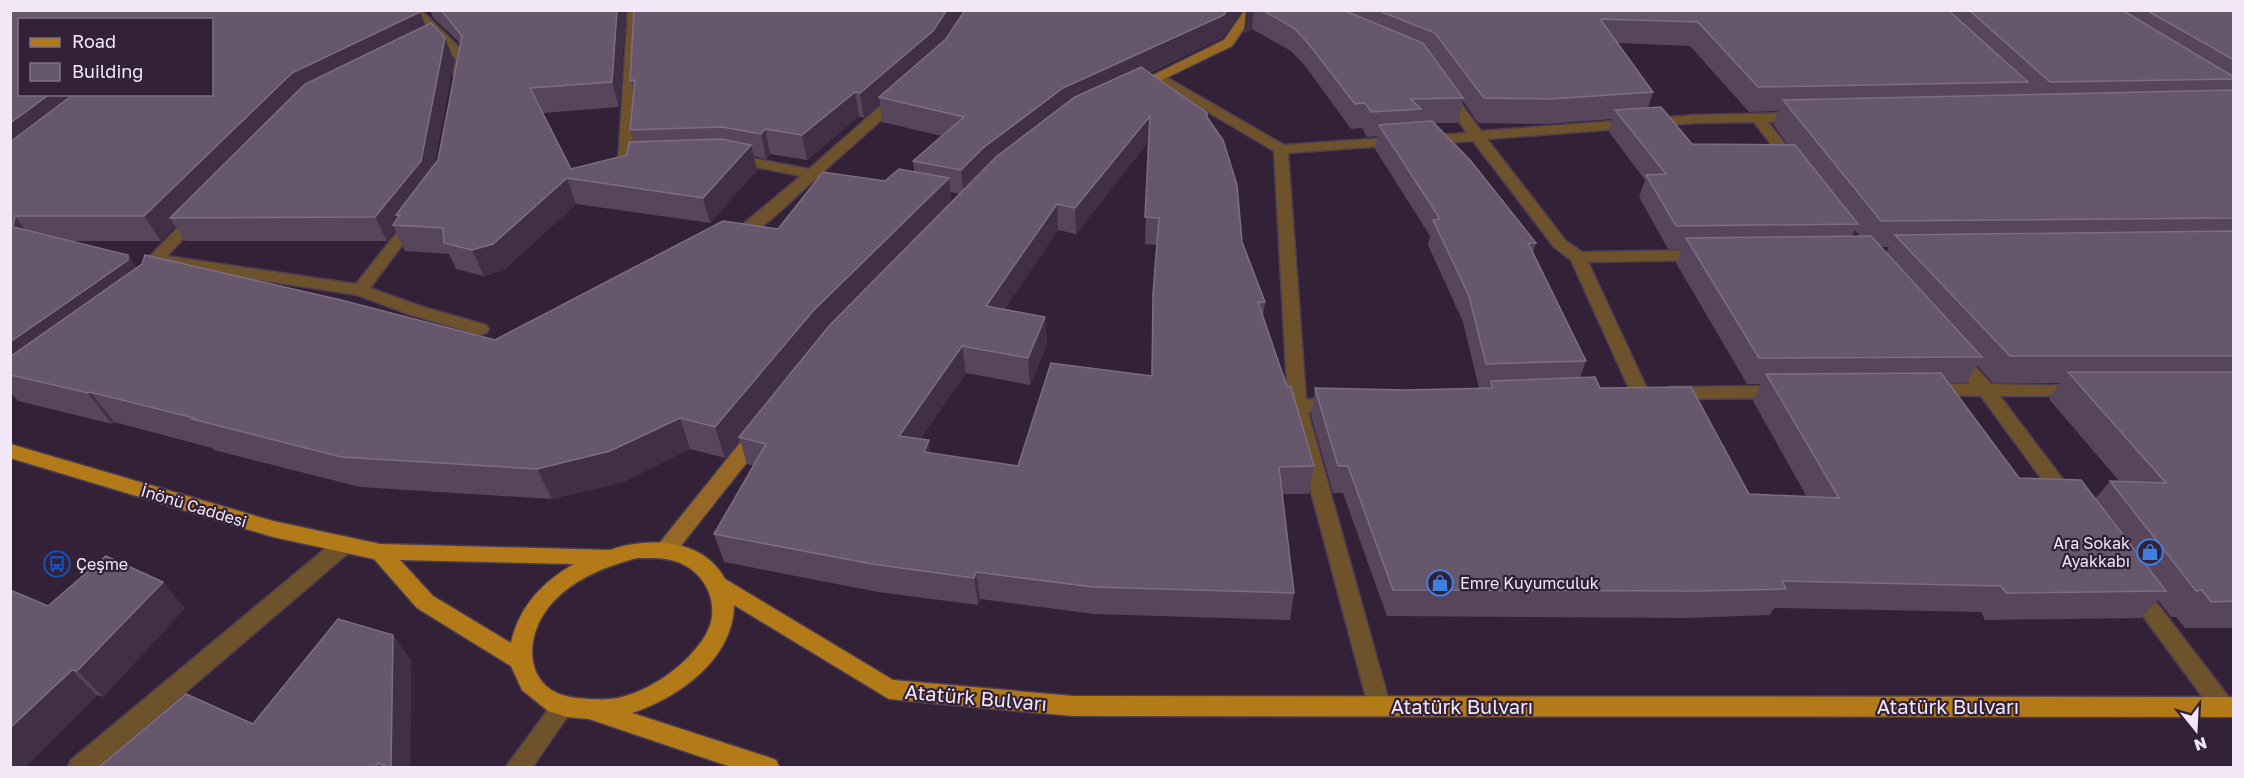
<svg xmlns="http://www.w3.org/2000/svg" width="2244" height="778" viewBox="0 0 2244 778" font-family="'Golos Text',sans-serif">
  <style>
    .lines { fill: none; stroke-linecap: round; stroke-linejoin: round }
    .minor-casing { stroke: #4d3d52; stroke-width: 3 }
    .tertiary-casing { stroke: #4d3d52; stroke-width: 3 }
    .secondary-casing { stroke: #4d3d52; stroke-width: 3 }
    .primary-casing { stroke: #4d3d52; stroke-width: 3 }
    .minor { fill: #6e522c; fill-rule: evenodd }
    .tertiary { fill: #6e522c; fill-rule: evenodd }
    .secondary { fill: #956925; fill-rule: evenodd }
    .primary { fill: #b37a18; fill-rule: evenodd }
    .wall { fill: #57455c; fill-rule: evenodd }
    .shaded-wall { fill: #412f46 }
    .building { fill: #67576c; stroke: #7d6d82; stroke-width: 1.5; fill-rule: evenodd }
    .labels { text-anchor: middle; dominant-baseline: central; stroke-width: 4.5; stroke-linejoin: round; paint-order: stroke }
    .street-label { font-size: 16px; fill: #f2e7f6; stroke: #322137 }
    .poi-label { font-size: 16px; fill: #f2e7f6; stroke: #322137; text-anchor: start }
    .near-street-label { font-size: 20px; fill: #f2e7f6; stroke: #322137 }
  </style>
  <rect width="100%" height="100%" fill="#322137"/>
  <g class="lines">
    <g class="minor-casing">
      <g id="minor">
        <polygon points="407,10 421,10 468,56 469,59 465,77 455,77 453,74 456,59"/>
        <path d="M628 10H640L632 157H643L650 161C643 168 625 169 618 162Z"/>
        <polygon points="1159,73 1284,145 1398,137 1405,141 1398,145 1288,153 1306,399 1341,401 1344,405 1341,409 1308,412 1390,705 1387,712 1379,715 1371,712 1368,705 1288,406 1274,151 1154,80 1152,77"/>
        <polygon points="1447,90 1452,91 1481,131 1696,115 1799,113 1806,117 1799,121 1768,122 1799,162 1792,166 1787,165 1754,122 1696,123 1487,139 1566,241 1582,252 1702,250 1710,255 1702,260 1588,262 1649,393 1646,397 1640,399 1634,397 1631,393 1571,260 1554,247 1473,141 1426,144 1419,140 1426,136 1467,133 1440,94"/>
        <path d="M899 93 906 97 904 100 823 172 826 175 824 178 815 179C799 193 748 247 727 242L725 239 801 176 726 161 724 158 726 155 731 154 809 169 894 94Z"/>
        <polygon points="197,211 205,216 167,256 356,284 409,217 419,217 422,220 419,223 370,288 423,307 486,325 489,329 486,333 480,335 411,315 357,295 163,265 163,280 161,284 149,284 147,280 147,259 192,213"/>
        <polygon points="1955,349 1961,351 1991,384 2085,386 2088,390 2085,394 2079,396 2000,396 2074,494 2077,499 2074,504 2067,506 2060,504 1981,396 1923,394 1920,390 1923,386 1929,384 1970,384 1946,355 1949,351"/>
        <polygon points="1782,386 1788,388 1791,392 1788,396 1782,398 1671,399 1665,397 1662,393 1665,389 1671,387"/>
        <polygon points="345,536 352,538 355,544 352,550 97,768 67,768 71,760 338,538"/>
        <polygon points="2136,583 2143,585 2231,700 2234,705 2231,714 2223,717 2215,714 2129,597 2125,591 2129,585"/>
      </g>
    </g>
    <g class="tertiary-casing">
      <polygon id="tertiary" points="563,697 571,700 574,707 532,768 505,768 555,700"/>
    </g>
    <g class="secondary-casing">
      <g id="secondary">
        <polygon points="1245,10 1257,10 1232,46 1141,90 1136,91 1129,87 1224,40"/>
        <polygon points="759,426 766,428 768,433 766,438 672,557 665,559 658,557 655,551 658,545 752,428"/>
      </g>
    </g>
    <g class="primary-casing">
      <path id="primary" d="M10 444 273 521 380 544 610 550C648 537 703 538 725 579L893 680 1073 696 2234 697V717L1073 716 889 699 734 605C733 659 680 697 632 713L768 757 776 760 780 768H734L589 719 567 717 548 711 522 690 511 666 417 608 374 559 273 537 10 458ZM637 558C650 558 665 557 678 562 708 574 722 608 705 636 688 664 653 689 622 697 608 701 591 699 577 698 522 693 522 635 553 602 575 578 607 566 637 558ZM400 560 574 564C542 582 519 607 511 643L433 596Z"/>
    </g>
    <use href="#minor" class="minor"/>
    <use href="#tertiary" class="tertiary"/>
    <use href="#secondary" class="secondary"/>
    <use href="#primary" class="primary"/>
  </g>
  <g class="wall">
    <path d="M10 10 420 12 425 25 445 38 454 60 434 165 438 160 460 45 457 40 433 18 430 10H626L619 107 543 113 571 169 627 155 634 141 630 130 634 94 630 81 965 10 944 41 965 10H1243L1222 38 1149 73 1207 117 1242 242 1265 302 1263 317 1314 466 1309 494H1282L1294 593 1290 620 1094 614 980 599 978 605 878 592 724 562 714 534 754 466 747 464 740 440 725 458 690 449 623 482 552 499 360 487 214 450 212 448 114 422 112 424 18 401 10 392ZM212 20V94H20ZM880 104 882 122 942 136 913 161 914 172 885 181 778 229 495 340 136 268 128 255 70 241H161L175 226 185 241H387L395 230 405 251 449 254 456 269 484 276 504 270 576 204 710 223 757 170 754 156 766 159 770 154 807 160 859 116 864 118ZM1148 142 1145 244 1157 245 1151 376 1018 466 931 453 920 439 966 373 1030 385 1047 344 1045 317 1005 309 1058 230 1076 234ZM950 192 960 194 951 202Z"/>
    <path d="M1246 10H2234V628H2185L2176 617H2171L2158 600 2141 618 1985 620 1981 612 1774 608 1770 615 1686 618 1387 616 1343 493H1333L1311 415 1315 388 1406 390 1479 388 1463 322 1428 245 1430 236 1375 149 1377 136 1367 137 1362 128 1351 129 1306 67 1291 51 1252 29 1244 33ZM1618 43 1690 46 1749 112 1778 111 1773 124 1788 145 1692 144 1648 108 1653 92ZM1463 101 1478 123 1545 124 1612 119 1609 132 1645 180 1639 197 1668 249H1682L1676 263 1747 384H1761L1753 401 1807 497 1749 494 1600 388 1580 377 1586 361 1533 252 1536 243 1434 123H1458ZM1855 230 1860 236H1852ZM1881 247H1889L1886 252ZM1977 365 1993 383H2060L2049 399 2119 481H2110L2095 499 2019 478 1948 383H1966Z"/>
    <polygon points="48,606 185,608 103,697 97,695 24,768"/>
    <polygon points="393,635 411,661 410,768 98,768 253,724"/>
  </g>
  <g class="shaded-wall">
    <polygon points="617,10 626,10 619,107 612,82"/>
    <polygon points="947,10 965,10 935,55 879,97 880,104 864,118 860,93"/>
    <polygon points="1227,10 1243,10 1222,38 1064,112 964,195 961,170 983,148 1063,88"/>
    <polygon points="1246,10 1254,10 1252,29 1244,33"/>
    <polygon points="420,12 429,34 170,218 175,226 161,241 144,216 292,73"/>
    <polygon points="445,38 454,60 431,184 400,215 396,215 400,224 393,225 395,230 387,241 375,217"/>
    <polygon points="855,92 859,116 807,160 802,135"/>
    <polygon points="50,94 97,94 10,160 10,123"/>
    <polygon points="1150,116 1149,141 1076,234 1075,208"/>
    <polygon points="765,129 770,154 766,159 761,134"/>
    <polygon points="751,145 757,170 710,223 703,198"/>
    <polygon points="567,178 576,204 504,270 484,276 472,250"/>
    <polygon points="949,178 952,207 739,437 740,440 725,458 715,427 813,311"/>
    <polygon points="1057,204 1058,230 989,333 986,306"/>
    <polygon points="15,216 33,241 13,227"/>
    <polygon points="128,255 145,280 10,375 10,342"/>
    <polygon points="1045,317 1047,344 1030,385 1028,358"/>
    <polygon points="962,346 966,373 904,463 899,436"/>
    <polygon points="90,392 114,422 112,424 88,393"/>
    <polygon points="680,418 690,449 623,482 552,499 537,469"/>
    <polygon points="929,440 933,468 924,452"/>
    <polygon points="976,572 980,599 978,605 974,578"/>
    <polygon points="163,582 185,608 103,697 77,671"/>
    <polygon points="393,635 411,661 410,768 391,768"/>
    <polygon points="72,670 97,695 24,768 10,768 10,728"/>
  </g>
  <g class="building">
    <polygon points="10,10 418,10 420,12 292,73 144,216 15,216 13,227 128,255 128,260 10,342 10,142 74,94 212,94 212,20 20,20 20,94 50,94 10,123"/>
    <polygon points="440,10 617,10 612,82 530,88 571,169 627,155 629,142 721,139 751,145 703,198 567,178 493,244 472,250 444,243 443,228 393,225 400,215 396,215 438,160 462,36 447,17"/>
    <polygon points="634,10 947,10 933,31 860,93 855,92 802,135 765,129 761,134 722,127 630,130 635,80 630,81"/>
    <polygon points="965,10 1227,10 1224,15 1063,88 983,148 961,170 913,161 964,117 879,97 946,39"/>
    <polygon points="1262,10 1343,10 1423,43 1463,98 1411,99 1421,109 1371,112 1365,103 1355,104 1308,43 1294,28"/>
    <polygon points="1377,10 1948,10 2028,82 1758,87 1698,22 1600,19 1653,92 1551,99 1484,98 1435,33"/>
    <polygon points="1969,10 2122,10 2234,77 2234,79 2050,82"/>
    <polygon points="2146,10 2234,10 2234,60"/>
    <polygon points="431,23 445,38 421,161 375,217 170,218 305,84"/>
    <path d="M1141 67 1207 113V117L1223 140 1237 185 1242 242 1265 302H1258L1287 387H1291L1314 466 1279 467 1294 593 1093 587 976 572 974 578 872 564 714 534 766 444 739 437 829 326 996 157 1075 97ZM1150 116 1145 217 1159 218 1153 294 1152 376 1051 363 1018 466 924 452 929 440 899 436 962 346 1028 358 1045 317 986 306 1057 204 1075 208Z"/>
    <polygon points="2234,90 2234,218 1881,221 1783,100"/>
    <polygon points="1661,107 1692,144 1795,145 1858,224 1676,226 1646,175 1666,174 1615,110"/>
    <polygon points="1432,121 1470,160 1536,243 1528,243 1586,361 1486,364 1469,296 1433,220 1440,219 1379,125"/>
    <polygon points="899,169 949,178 813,311 715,427 680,418 610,451 537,469 341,457 192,419 194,418 90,392 88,393 10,375 10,357 142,264 145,255 341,300 495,340 723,221 778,229 823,172 885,181"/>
    <polygon points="2234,231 2234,356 2010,356 1895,235"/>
    <polygon points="1871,236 1982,357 1759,358 1686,238"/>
    <polygon points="2068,372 2234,372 2234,601 2211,602 2202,590 2196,591 2110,481 2166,483"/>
    <polygon points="1941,373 2019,478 2081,480 2166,591 2006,593 2001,586 1782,581 1786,589 1700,591 1393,590 1348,466 1338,466 1315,388 1406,390 1492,388 1491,381 1595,377 1600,388 1691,387 1749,494 1839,498 1766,374"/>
    <polygon points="106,556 163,582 77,671 72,670 10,728 10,590 48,606"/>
    <polygon points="338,619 393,635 391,768 378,763 374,768 98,768 186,694 253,724"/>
  </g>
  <defs>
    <g id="shop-ring" transform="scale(1.35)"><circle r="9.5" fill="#322137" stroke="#3f7fe0" stroke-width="1.5"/><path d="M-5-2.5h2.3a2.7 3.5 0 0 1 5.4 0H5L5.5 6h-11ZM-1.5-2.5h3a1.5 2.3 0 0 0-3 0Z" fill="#3f7fe0"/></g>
    <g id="bus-ring" transform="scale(1.35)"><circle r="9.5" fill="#322137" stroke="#1a4fb4" stroke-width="1.5"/><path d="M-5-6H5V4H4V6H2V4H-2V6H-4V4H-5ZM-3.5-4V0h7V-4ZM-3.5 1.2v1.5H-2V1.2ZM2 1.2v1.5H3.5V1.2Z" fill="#1a4fb4"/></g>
  </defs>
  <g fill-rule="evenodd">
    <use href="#shop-ring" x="2150" y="552"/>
    <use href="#bus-ring" x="57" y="564"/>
    <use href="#shop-ring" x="1440" y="583"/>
  </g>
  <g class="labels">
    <g class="street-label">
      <text transform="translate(194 506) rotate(17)">İnönü Caddesi</text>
    </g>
    <g class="poi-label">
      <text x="2130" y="543" text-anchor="end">Ara Sokak<tspan x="2130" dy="18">Ayakkabı</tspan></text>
      <text x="76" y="564">Çeşme</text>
      <text x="1460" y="583">Emre Kuyumculuk</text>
    </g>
    <g class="near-street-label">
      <text transform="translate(976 697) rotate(5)">Atatürk Bulvarı</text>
      <text x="1462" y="706">Atatürk Bulvarı</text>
      <text x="1948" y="706">Atatürk Bulvarı</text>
    </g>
  </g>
  <rect width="2244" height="778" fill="none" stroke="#f2e7f6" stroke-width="24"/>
  <rect x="18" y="18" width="195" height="78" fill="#322137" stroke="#7f7083" stroke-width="1.5"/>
  <rect x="30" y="38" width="30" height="9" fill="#b37a18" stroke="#7f7083" stroke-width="1.5"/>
  <text x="72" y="48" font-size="18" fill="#f2e7f6">Road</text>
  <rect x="30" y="63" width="30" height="18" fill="#67576c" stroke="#7f7083" stroke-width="1.5"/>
  <text x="72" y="78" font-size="18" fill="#f2e7f6">Building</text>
  <g transform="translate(2196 730) rotate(162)" stroke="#322137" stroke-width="4.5" paint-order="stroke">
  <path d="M0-4.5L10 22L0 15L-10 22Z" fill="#f2e7f6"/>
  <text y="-9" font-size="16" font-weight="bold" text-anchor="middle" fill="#f2e7f6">N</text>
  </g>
</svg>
